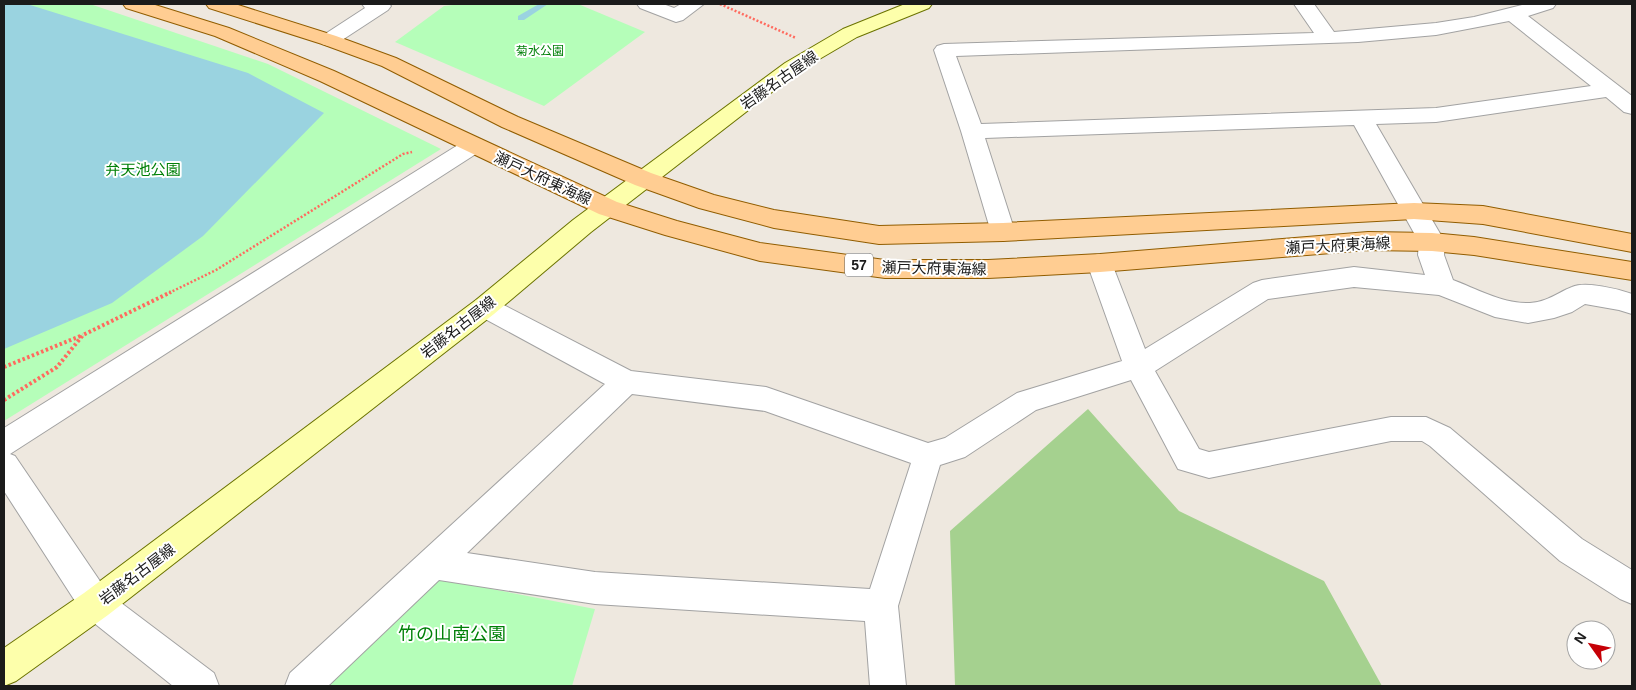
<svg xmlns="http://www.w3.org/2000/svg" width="1636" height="690" viewBox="0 0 1636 690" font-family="Helvetica,'Noto Sans JP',sans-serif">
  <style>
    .forest { fill: #a5d18f }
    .park { fill: #b5feb9 }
    .water { fill: #9ad3e0 }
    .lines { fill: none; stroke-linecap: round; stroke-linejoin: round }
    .stream { fill: #9ad3e0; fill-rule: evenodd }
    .minor-casing { stroke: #a2a2a2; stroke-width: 2 }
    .secondary-casing { stroke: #6b7300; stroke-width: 2 }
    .primary-casing { stroke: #915d00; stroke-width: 2 }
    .path-far1 { stroke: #ff6a5e; stroke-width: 2.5; stroke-dasharray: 2 2; stroke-linecap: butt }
    .path { stroke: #ff6a5e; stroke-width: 4; stroke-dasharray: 2.5 2.5; stroke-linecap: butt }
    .minor { fill: #fff; fill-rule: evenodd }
    .secondary { fill: #fdffab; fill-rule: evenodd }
    .primary { fill: #ffcd92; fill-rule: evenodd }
    .labels { text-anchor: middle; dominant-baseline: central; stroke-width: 4; stroke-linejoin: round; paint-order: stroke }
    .far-park-label { font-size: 12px; fill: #018008; stroke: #fff }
    .shield { fill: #fff; stroke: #5f5f5f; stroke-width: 1 }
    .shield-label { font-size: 14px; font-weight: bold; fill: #1b1b1b }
    .street-label { font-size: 15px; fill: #1b1b1b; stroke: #fff }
    .park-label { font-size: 15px; fill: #018008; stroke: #fff }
    .near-park-label { font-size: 18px; fill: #018008; stroke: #fff }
  </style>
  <rect width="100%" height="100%" fill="#eee8df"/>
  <polygon class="forest" points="1088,409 1179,511 1324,581 1382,686 955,686 950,531"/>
  <g class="park">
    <polygon points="4,4 90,4 268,64 441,149 4,421"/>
    <polygon points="462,4 578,4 645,32 544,106 395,42 444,6"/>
    <polygon points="435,578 595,609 572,686 321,686"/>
  </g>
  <polygon class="water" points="4,4 27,4 248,73 324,113 203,236 112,303 4,349"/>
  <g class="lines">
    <polygon class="stream" points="539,4 548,4 524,20 518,20 518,16"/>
    <g class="minor-casing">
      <g id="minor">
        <polygon points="362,4 389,4 391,6 388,10 336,44 329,46 322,44 319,40 322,36 365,8"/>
        <polygon points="637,4 663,4 674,8 681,4 704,4 683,20 676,22 640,8"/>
        <path d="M1294 4H1314L1334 32 1436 23 1474 17 1526 4H1556L1553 8 1528 16 1632 96V114L1624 112 1606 97 1436 122 1376 124 1445 242 1444 255 1453 280C1477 289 1503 304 1530 303 1547 302 1557 293 1572 287 1586 281 1618 289 1632 294V314L1619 310 1585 304 1572 312 1554 318 1528 323 1495 317 1439 295 1354 287 1268 299 1155 371 1199 449 1209 452 1391 417H1426L1450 428 1582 539 1632 570V604L1620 599 1560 561 1430 446 1422 441H1391L1209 478 1178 469 1131 380 1036 410 965 457 940 465 898 606 906 686H870L865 621 595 604 439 580 328 686H285L290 673 605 384 476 314 472 307 476 300 485 297 494 300 631 371 766 387 928 443 945 438 1017 393 1122 361 1087 263 1091 256 1100 254 1109 256 1145 349 1253 283 1262 280 1354 267 1425 275 1418 255 1419 242 1354 125 985 138 1015 232 1012 238 1003 241 994 238 991 232 961 131 934 50 937 46 944 44 1314 33ZM1509 21 1591 86 1436 108 981 124 956 56 1358 42 1436 35ZM632 394 765 411 911 463 870 589 595 572 467 553Z"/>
        <polygon points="474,138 482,140 485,145 482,150 10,454 15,456 108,593 214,673 219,686 173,686 84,615 4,491 4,428 466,140"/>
      </g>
    </g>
    <g class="secondary-casing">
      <polygon id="secondary" points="905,4 932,4 929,8 857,37 799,71 591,232 494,314 108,615 16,681 4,686 4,648 84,593 476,300 573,220 785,63 843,29"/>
    </g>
    <g class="primary-casing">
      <g id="primary">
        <polygon points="123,4 152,4 229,28 334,71 617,202 677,221 760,243 885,260 988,260 1100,254 1368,232 1432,233 1474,237 1632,262 1632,280 1474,255 1432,251 1368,250 1100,272 988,278 885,278 760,261 665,235 599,214 320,81 215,36 126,8"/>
        <polygon points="206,4 235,4 336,36 396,58 518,117 651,173 714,195 774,210 879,226 1003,223 1414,203 1483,206 1632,234 1632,252 1483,224 1414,219 1003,241 879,244 774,228 699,208 635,185 502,127 382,66 322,44 209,8"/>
      </g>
    </g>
    <g class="path-far1">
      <polyline points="720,4 796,38"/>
      <polyline points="169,293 216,270 403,154 412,152"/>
    </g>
    <g class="path">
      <polyline points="4,367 83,335"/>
      <polyline points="4,400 57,367 83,335 171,292"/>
    </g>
    <use href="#minor" class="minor"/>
    <use href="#secondary" class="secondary"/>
    <use href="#primary" class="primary"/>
  </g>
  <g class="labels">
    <g class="far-park-label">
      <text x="540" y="51">菊水公園</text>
    </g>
    <rect class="shield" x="845" y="253.5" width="28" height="23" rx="4"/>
    <g class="shield-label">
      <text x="859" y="265">57</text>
    </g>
    <g class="street-label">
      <text transform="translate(779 80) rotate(-35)">岩藤名古屋線</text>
      <text transform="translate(543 178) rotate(25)">瀬戸大府東海線</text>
      <text transform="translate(1338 245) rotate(-3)">瀬戸大府東海線</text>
      <text transform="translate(934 268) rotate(1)">瀬戸大府東海線</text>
      <text transform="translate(458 327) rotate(-38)">岩藤名古屋線</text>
      <text transform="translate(137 574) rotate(-37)">岩藤名古屋線</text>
    </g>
    <g class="park-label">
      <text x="143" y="169">弁天池公園</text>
    </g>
    <g class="near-park-label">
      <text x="452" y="634">竹の山南公園</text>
    </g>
  </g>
  <rect width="1636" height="690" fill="none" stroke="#1b1b1b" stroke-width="10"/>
  <g transform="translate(1591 645) rotate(303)"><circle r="24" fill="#ffffff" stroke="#a4a4a4"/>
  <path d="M0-4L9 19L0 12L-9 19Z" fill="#c50006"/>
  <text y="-8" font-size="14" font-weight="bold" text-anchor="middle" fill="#1b1b1b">N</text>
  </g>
</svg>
